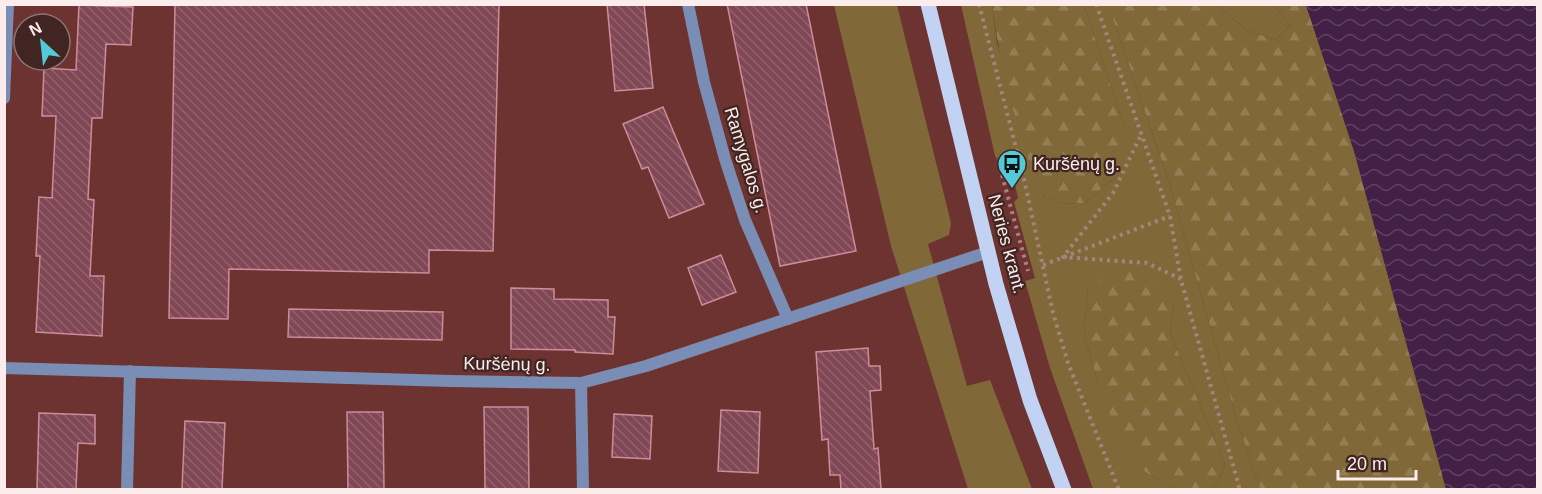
<svg xmlns="http://www.w3.org/2000/svg" width="1542" height="494" viewBox="0 0 1542 494" font-family="Helvetica,sans-serif">
  <style>
    .green { fill: #806838 }
    .forest { fill: url(#forest-firs) }
    .water { fill: url(#water-waves) }
    .building { fill: url(#building-back-hatch); stroke: #ce8c9b; stroke-width: 1.5 }
    .lines { fill: none; stroke-linecap: round; stroke-linejoin: round }
    .path { stroke: #a9817f; stroke-width: 4; stroke-dasharray: 3 4.5; stroke-linecap: butt }
    .service { stroke: #7a8db5; stroke-width: 12 }
    .minor { stroke: #7a8db5; stroke-width: 12 }
    .primary { stroke: #c2d2f2; stroke-width: 15 }
    .labels { text-anchor: middle; dominant-baseline: central; stroke-width: 4.5; stroke-linejoin: round; paint-order: stroke }
    .street-label { font-size: 18px; fill: #fcedec; stroke: #402523 }
    .poi-label { font-size: 18px; fill: #fcedec; stroke: #402523; text-anchor: start }
  </style>
  <defs>
    <pattern id="forest-firs" width="22" height="20" patternUnits="userSpaceOnUse" patternTransform="scale(1.5)"><rect width="22" height="20" fill="#806838"/><path d="M5 1l3.5 6h-7zM16 11l3.5 6h-7z" fill="#937e55"/></pattern>
    <pattern id="water-waves" width="16" height="10" patternUnits="userSpaceOnUse" patternTransform="scale(1.5)"><rect width="16" height="10" fill="#432046"/><path d="M0 5q4-4 8 0t8 0" fill="none" stroke="#5f4161"/></pattern>
    <pattern id="building-back-hatch" width="6" height="6" patternUnits="userSpaceOnUse" patternTransform="scale(1.5)"><rect width="6" height="6" fill="#804755"/><path d="M-1 5l2 2M0 0l6 6M5-1l2 2" fill="none" stroke="#93626e"/></pattern>
  </defs>
  <rect width="100%" height="100%" fill="#6d3330"/>
  <g class="green">
    <polygon points="834,5 897,5 951,223 949,235 928,244 967,386 990,380 1032,489 968,489 891,246"/>
    <polygon points="961,5 992,5 997,43 1043,196 1062,204 1085,203 1112,180 1126,132 1084,5 1112,5 1112,16 1169,182 1237,421 1260,489 1211,489 1218,482 1225,465 1170,333 1174,306 1088,288 1084,335 1099,386 1145,472 1174,489 1093,489 1050,368 1025,281 1035,278 1014,202 1018,198 1012,172 1003,168 995,156"/>
    <polygon points="1217,5 1274,5 1290,25 1276,40 1246,30"/>
  </g>
  <g class="forest">
    <path d="M992 5H1084L1126 132 1123 155 1112 180 1085 203 1062 204 1043 196C1018 138 1000 67 992 5Z"/>
    <polygon points="1112,5 1217,5 1246,30 1276,40 1290,25 1274,5 1306,5 1354,151 1446,489 1260,489 1237,421 1169,182 1112,16"/>
    <polygon points="1116,269 1145,273 1172,287 1174,306 1170,333 1225,465 1218,482 1211,489 1174,489 1145,472 1116,429 1099,386 1084,335 1088,288"/>
  </g>
  <polygon class="water" points="1306,5 1537,5 1537,489 1446,489 1354,151"/>
  <g class="building">
    <polygon points="175,4 499,4 493,251 429,250 429,273 229,269 228,319 169,318"/>
    <polygon points="607,4 644,4 653,88 615,91"/>
    <polygon points="727,4 806,4 856,251 780,266"/>
    <polygon points="79,5 133,7 131,45 106,44 102,118 92,118 88,199 94,200 90,276 104,276 102,336 36,332 40,256 36,256 39,197 52,198 56,116 42,116 44,68 76,70"/>
    <polygon points="663,107 704,204 669,218 648,167 642,169 623,124"/>
    <polygon points="721,255 736,292 702,305 688,268"/>
    <polygon points="511,288 554,289 554,299 608,300 608,317 615,317 613,354 575,352 575,350 511,349"/>
    <polygon points="289,309 443,312 442,340 288,337"/>
    <polygon points="868,348 869,366 880,366 881,390 870,391 874,449 878,448 881,489 841,489 840,475 830,475 828,439 822,440 816,352"/>
    <polygon points="484,407 528,407 529,489 485,489"/>
    <polygon points="721,410 760,412 758,473 718,471"/>
    <polygon points="347,412 383,412 384,489 348,489"/>
    <polygon points="39,413 95,415 95,444 78,443 76,489 37,489"/>
    <polygon points="614,414 652,416 650,459 612,457"/>
    <polygon points="185,421 225,423 222,489 182,489"/>
  </g>
  <g class="lines">
    <g class="path">
      <polyline points="979,4 1024,179 1053,313 1068,363 1119,490"/>
      <polyline points="1096,4 1170,216 1181,280 1240,490"/>
      <polyline points="1140,137 1113,193 1063,257 1147,263 1181,279"/>
      <polyline points="1002,175 1028,271"/>
      <polyline points="1043,265 1170,216"/>
    </g>
    <polyline class="service" points="127,490 130,371"/>
    <g class="minor">
      <polyline points="688,4 704,82 725,159 745,220 788,319"/>
      <polyline points="4,98 8,4"/>
      <polyline points="4,368 451,381 581,383 646,366 988,252"/>
      <polyline points="581,383 583,490"/>
    </g>
    <polyline class="primary" points="928,4 996,284 1030,400 1064,490"/>
  </g>
  <defs>
    <g id="bus-pin" transform="scale(1.5)"><path d="M0 17L-7.5 6A9.5 9.5 0 1 1 7.5 6Z" fill="#52cbd7" stroke="#402523"/><path d="M-5-6H5V4H4V6H2V4H-2V6H-4V4H-5ZM-3.5-4V0h7V-4ZM-3.5 1.2v1.5H-2V1.2ZM2 1.2v1.5H3.5V1.2Z" fill="#111"/></g>
  </defs>
  <g fill-rule="evenodd">
    <use href="#bus-pin" x="1012" y="164"/>
  </g>
  <g class="labels">
    <g class="street-label">
      <text transform="translate(746 160) rotate(73)">Ramygalos g.</text>
      <text transform="translate(1007 244) rotate(75)">Neries krant.</text>
      <text transform="translate(507 364) rotate(1)">Kuršėnų g.</text>
    </g>
    <g class="poi-label">
      <text x="1033" y="164">Kuršėnų g.</text>
    </g>
  </g>
  <rect width="1542" height="494" fill="none" stroke="#fcedec" stroke-width="12"/>
  <g transform="translate(42 42) rotate(333)"><circle r="28" fill="#402523" stroke="#8b7573" stroke-width="1.5"/>
  <path d="M0-4.5L10 22L0 15L-10 22Z" fill="#52cbd7"/>
  <text y="-9" font-size="16" font-weight="bold" text-anchor="middle" fill="#fcedec">N</text>
  </g>
  <path d="M1338 470v9h78v-9" fill="none" stroke="#fcedec" stroke-width="3"/>
  <text x="1347" y="470" font-size="18" fill="#fcedec" stroke="#402523" stroke-width="4.5" paint-order="stroke">20 m</text>
</svg>
